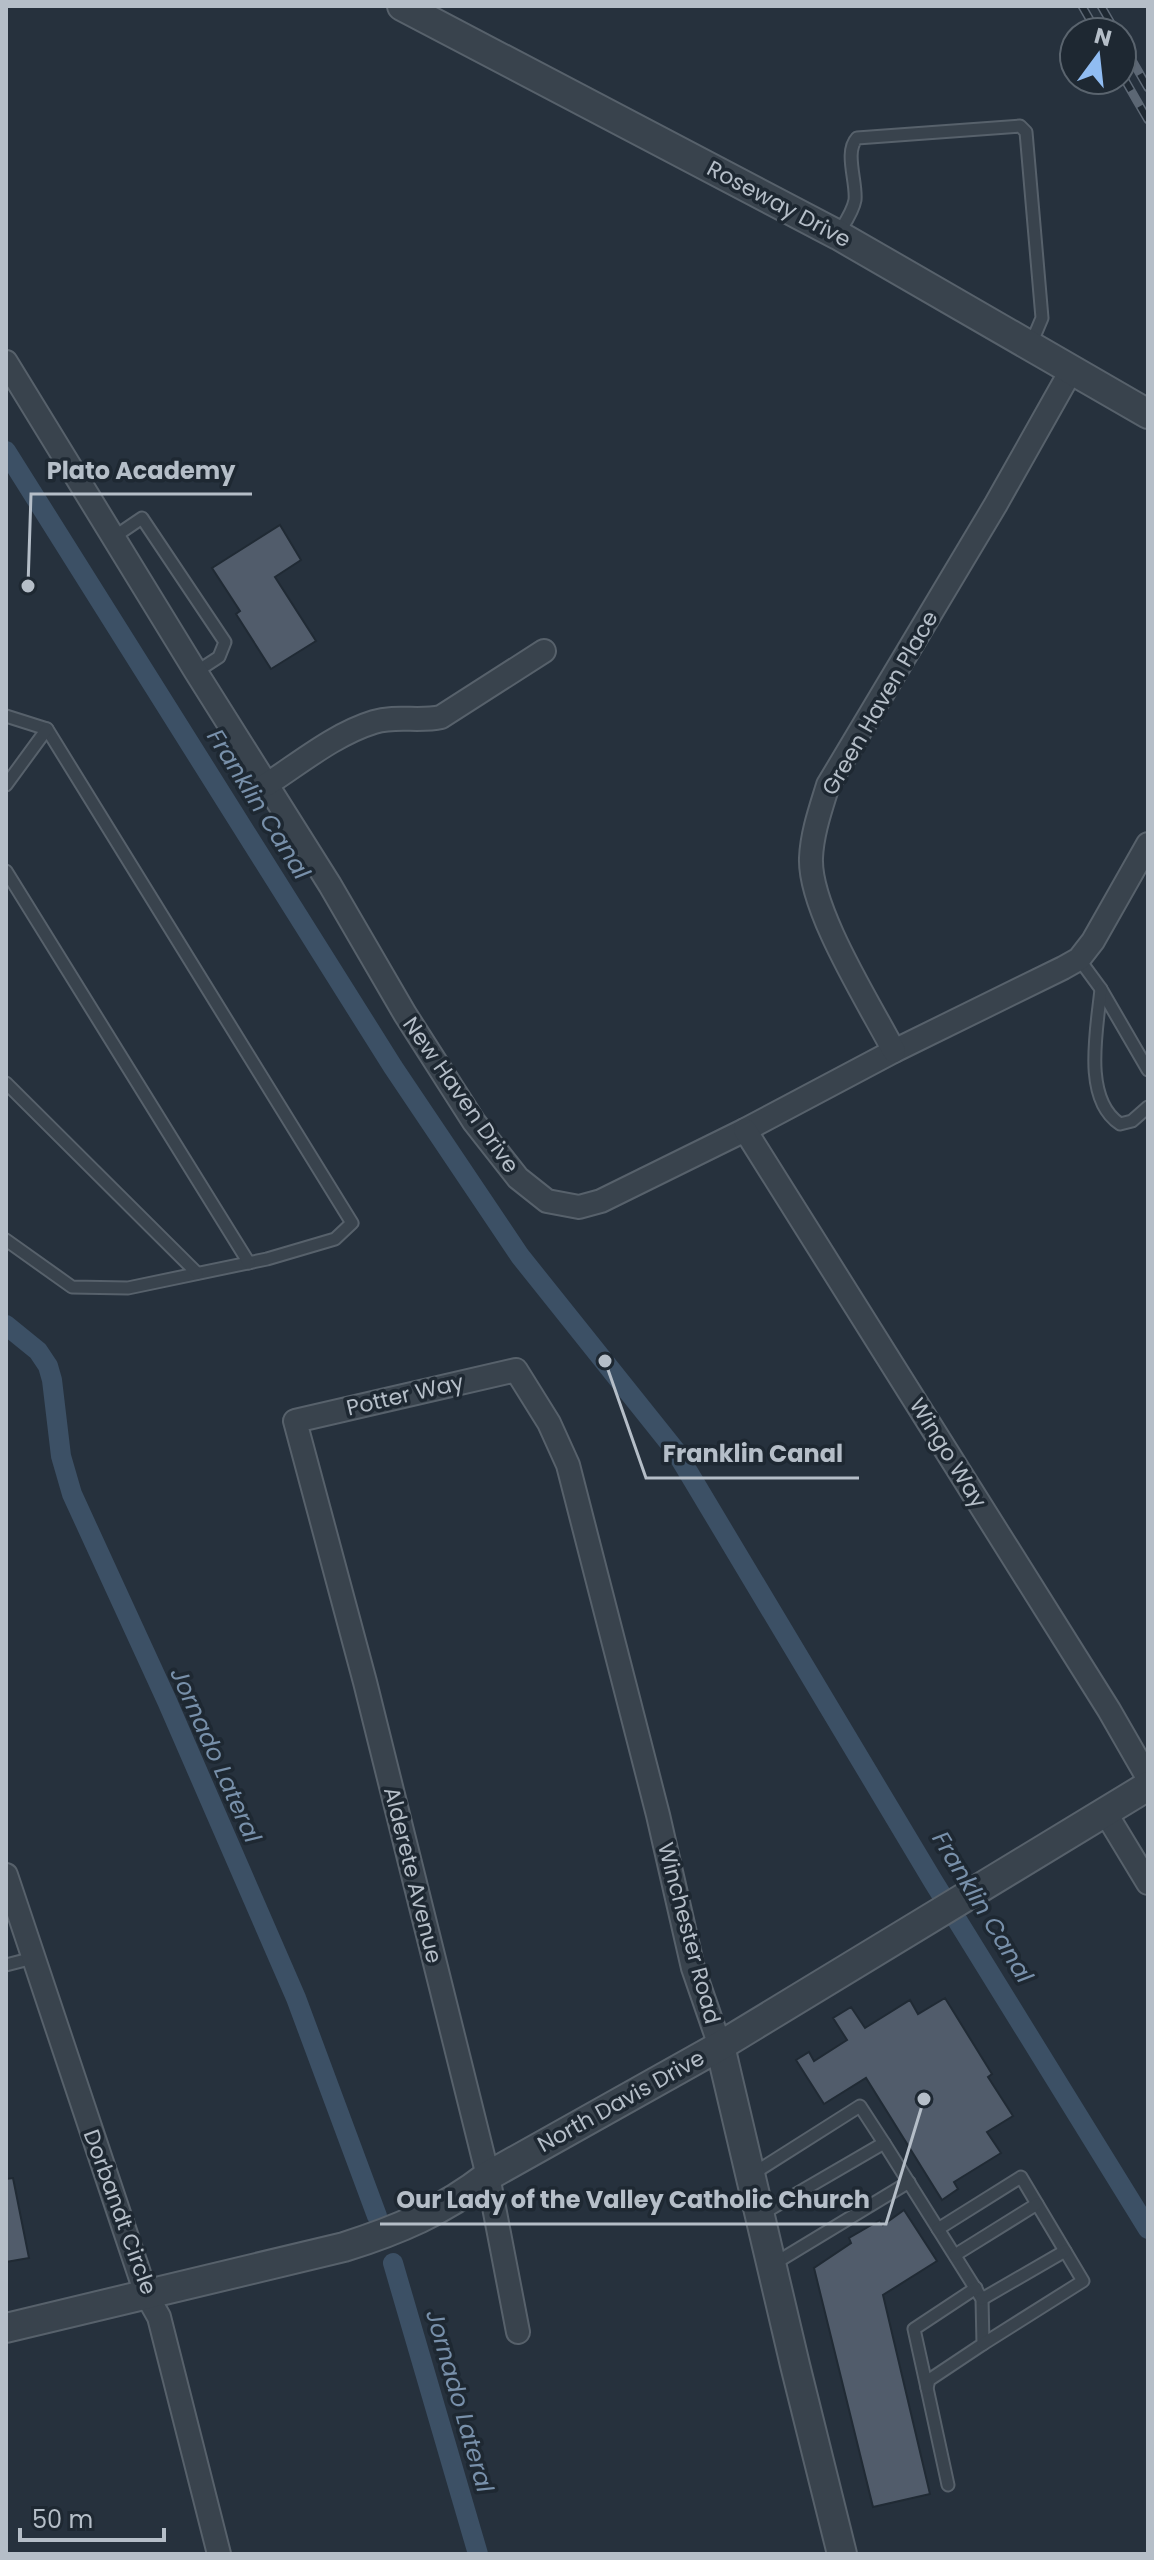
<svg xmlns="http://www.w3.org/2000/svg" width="1154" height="2560" viewBox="0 0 1154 2560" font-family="Poppins,sans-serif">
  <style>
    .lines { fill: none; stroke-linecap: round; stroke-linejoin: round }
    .canal { stroke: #3c5065; stroke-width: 20 }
    .building { fill: #515c6b; stroke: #202a34; stroke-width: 2 }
    .service-casing { stroke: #57616b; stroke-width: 15 }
    .minor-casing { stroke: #57616b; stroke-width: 26 }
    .tertiary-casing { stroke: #57616b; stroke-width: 32 }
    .service { stroke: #39434d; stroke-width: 11 }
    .minor { stroke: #39434d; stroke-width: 22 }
    .tertiary { stroke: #39434d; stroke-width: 28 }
    .rail-casing { stroke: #5c6774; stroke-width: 9 }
    .rail { stroke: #1e2832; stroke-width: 6; stroke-dasharray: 18; stroke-linecap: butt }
    .labels { text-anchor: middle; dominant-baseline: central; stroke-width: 7; stroke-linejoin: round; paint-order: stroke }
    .street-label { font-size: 22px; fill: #b5bec8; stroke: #1e2832 }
    .water-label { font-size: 24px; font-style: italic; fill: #7890aa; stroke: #1e2832 }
    .leader { fill: none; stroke: #b5bec8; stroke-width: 3 }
    .callout-dot { fill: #b5bec8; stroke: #1e2832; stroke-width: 3 }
    .callout-label { font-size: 24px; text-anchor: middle; font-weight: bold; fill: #b5bec8; stroke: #1e2832; stroke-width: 7; stroke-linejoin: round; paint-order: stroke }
  </style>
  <rect width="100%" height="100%" fill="#26313d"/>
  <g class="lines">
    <g class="canal">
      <polyline points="6,451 393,1067 520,1256 675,1450 933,1881 1148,2229"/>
      <polyline points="6,1325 38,1351 48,1366 52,1380 61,1456 72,1494 167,1701 296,1998 377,2216"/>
      <polyline points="393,2263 478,2554"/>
    </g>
  </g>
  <g class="building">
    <polygon points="280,525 301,560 275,577 316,641 271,669 236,614 240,611 212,568"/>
    <polygon points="945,1998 992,2074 988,2077 1013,2116 987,2132 1001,2153 954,2182 958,2189 942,2200 866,2078 824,2104 796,2060 809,2052 814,2061 847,2040 833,2018 851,2007 865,2028 910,2000 918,2014"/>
    <polygon points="13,2178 29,2258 6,2262 6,2179"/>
    <polygon points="904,2210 937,2261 883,2295 930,2494 873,2507 814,2268 851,2243 849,2238 880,2220 883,2225"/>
  </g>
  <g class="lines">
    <g class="service-casing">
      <g id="service">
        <path d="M838 234C844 224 853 212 855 200 857 182 844 152 857 138L1020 126 1026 132 1042 318 1031 344"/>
        <polyline points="114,537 142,518 225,642 219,657 196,672"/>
        <polyline points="6,716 47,729 352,1223 335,1239 267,1259 128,1288 72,1287 6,1240"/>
        <polyline points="6,785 47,729"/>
        <polyline points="6,871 249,1263"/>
        <polyline points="1079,959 1101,989 1148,1070"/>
        <path d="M1101 989C1097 1029 1082 1099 1120 1124L1132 1121 1148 1107"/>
        <polyline points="6,1083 197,1273"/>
        <polyline points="6,1965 33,1958"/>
        <polyline points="751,2175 860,2106 884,2143"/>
        <polyline points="760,2215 884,2143 982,2299 983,2344 929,2380 927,2388 948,2485"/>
        <polyline points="938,2229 1021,2177 1083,2281 983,2344"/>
        <polyline points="955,2255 1037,2204"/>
        <polyline points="772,2265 909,2182"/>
        <polyline points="982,2299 1065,2251"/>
        <polyline points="927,2388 914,2329 976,2288"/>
      </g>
    </g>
    <g class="minor-casing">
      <g id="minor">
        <polyline points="6,362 196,672 330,885 405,1014 474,1122 518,1178 547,1201 579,1207 601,1201 745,1130 894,1051 1063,968 1079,959 1093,941 1148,844"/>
        <path d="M266 785C300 763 335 734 374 722 396 715 419 722 441 717L544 651"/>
        <path d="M894 1051C869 1003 809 909 811 858 812 833 821 808 828 785L996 504 1072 369"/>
        <polyline points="745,1130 1109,1710 1148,1778"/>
        <polyline points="1105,1812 1148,1883"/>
        <polyline points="6,1875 146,2294 159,2317 219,2554"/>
        <polyline points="518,2332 488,2176 365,1682 295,1421 516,1370 549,1423 568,1465 658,1815 693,1968 720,2046"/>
      </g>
    </g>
    <g class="tertiary-casing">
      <g id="tertiary">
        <polyline points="402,6 838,235 1148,414"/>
        <polyline points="720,2046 795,2365 842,2554"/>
        <path d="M6 2328 344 2247C398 2230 443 2211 488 2176L720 2046 1148 1786"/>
      </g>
    </g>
    <use href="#service" class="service"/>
    <use href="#minor" class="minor"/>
    <use href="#tertiary" class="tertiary"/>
    <g class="rail-casing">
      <g id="rail">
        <polyline points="1082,6 1097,32"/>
        <polyline points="1101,6 1116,32"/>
        <polyline points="1122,43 1148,88"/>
        <polyline points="1122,75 1148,120"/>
      </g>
    </g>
    <use href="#rail" class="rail"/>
  </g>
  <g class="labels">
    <g class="street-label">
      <text transform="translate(779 204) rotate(28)">Roseway Drive</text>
      <text transform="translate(880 703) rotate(-60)">Green Haven Place</text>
      <text transform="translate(461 1095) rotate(55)">New Haven Drive</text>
      <text transform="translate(405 1395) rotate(-13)">Potter Way</text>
      <text transform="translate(948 1453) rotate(58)">Wingo Way</text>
      <text transform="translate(413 1875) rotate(76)">Alderete Avenue</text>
      <text transform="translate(689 1933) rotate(75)">Winchester Road</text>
      <text transform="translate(621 2101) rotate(-29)">North Davis Drive</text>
      <text transform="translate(120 2212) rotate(70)">Dorbandt Circle</text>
    </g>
    <g class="water-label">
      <text transform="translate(259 804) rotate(58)">Franklin Canal</text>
      <text transform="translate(216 1755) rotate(66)">Jornado Lateral</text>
      <text transform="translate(983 1907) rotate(59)">Franklin Canal</text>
      <text transform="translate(460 2401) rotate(74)">Jornado Lateral</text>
    </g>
  </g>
  <path class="leader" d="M28 586L31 494H252M605 1361L646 1478H859M924 2099L886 2224H380"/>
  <g class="callout-dot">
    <circle cx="28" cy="586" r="8"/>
    <circle cx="605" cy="1361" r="8"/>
    <circle cx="924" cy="2099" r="8"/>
  </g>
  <g class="callout-label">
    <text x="141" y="479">Plato Academy</text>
    <text x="753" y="1462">Franklin Canal</text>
    <text x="633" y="2208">Our Lady of the Valley Catholic Church</text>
  </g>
  <rect width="1154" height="2560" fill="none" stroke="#b5bec8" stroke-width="16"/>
  <g transform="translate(1098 56) rotate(15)"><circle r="38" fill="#1e2832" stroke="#5a646e" stroke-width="2"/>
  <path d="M0-6L14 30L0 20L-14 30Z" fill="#90bcf2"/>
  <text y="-12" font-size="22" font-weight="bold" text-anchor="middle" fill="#b5bec8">N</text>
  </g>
  <path d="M20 2528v12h144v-12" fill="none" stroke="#b5bec8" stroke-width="4"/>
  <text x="32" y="2528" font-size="24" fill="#b5bec8" stroke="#1e2832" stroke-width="6" paint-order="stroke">50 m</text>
</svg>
